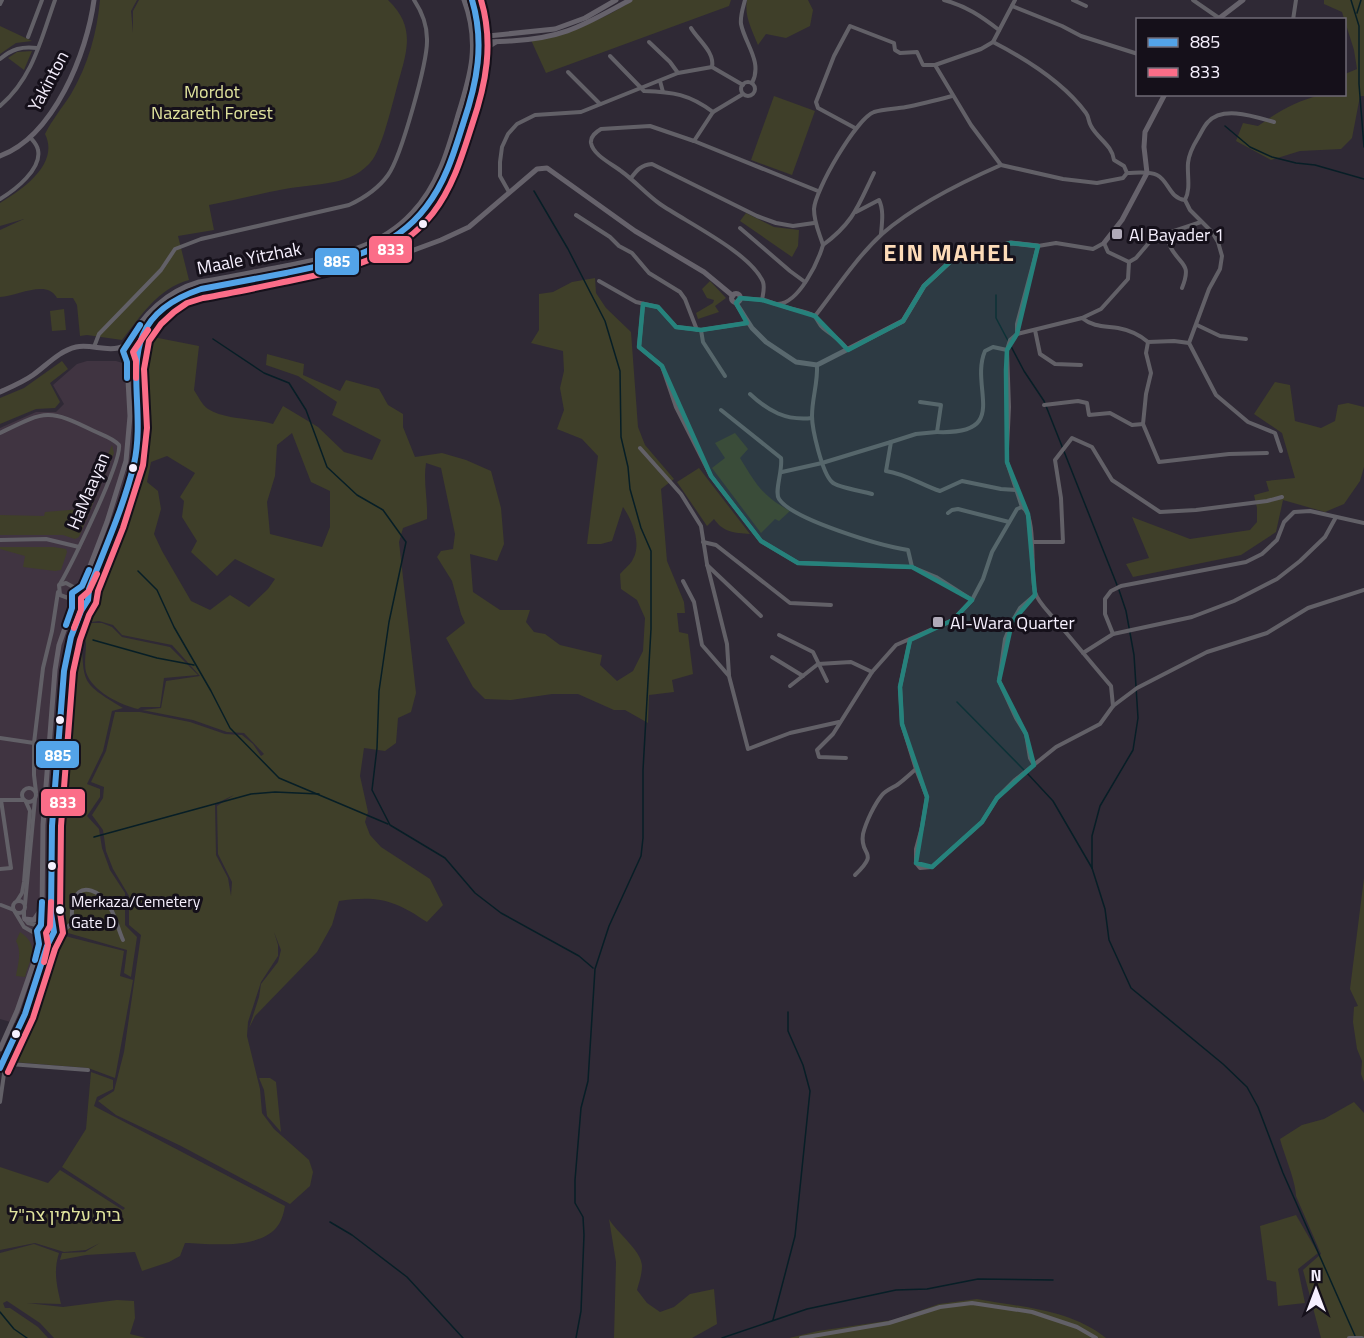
<svg xmlns="http://www.w3.org/2000/svg" width="1364" height="1338" viewBox="0 0 1364 1338" font-family="'Titillium Web',Heebo,sans-serif">
  <style>
    .industrial { fill: #403441 }
    .green { fill: #3f3f29; fill-rule: evenodd }
    .lines { fill: none; stroke-linecap: round; stroke-linejoin: round }
    .stream { stroke: #071e26; stroke-width: 1.5 }
    .street { stroke: #626067; stroke-width: 4 }
    .secondary { stroke: #66626b; stroke-width: 5 }
    .bus-1-casing { stroke: #15101a; stroke-width: 10 }
    .bus-2-casing { stroke: #15101a; stroke-width: 10 }
    .bus-1 { stroke: #53a3e8; stroke-width: 6 }
    .bus-2 { stroke: #fb6d88; stroke-width: 6 }
    .marked { fill: #26827c; fill-opacity: 0.2; stroke: #26827c; stroke-width: 4.5; stroke-linejoin: round }
    .bus-dot { fill: #f6f0fe; stroke: #15101a; stroke-width: 2 }
    .poi-dot { fill: #b0aab8; stroke: #15101a; stroke-width: 2 }
    .labels { text-anchor: middle; dominant-baseline: central; stroke-width: 6; stroke-linejoin: round; paint-order: stroke }
    .bus-label { font-size: 16px; fill: #f6f0fe; stroke: #15101a; text-anchor: start }
    .street-label { font-size: 18px; fill: #f6f0fe; stroke: #15101a }
    .park-label { font-size: 18px; fill: #e0e39d; stroke: #15101a }
    .poi-label { font-size: 18px; fill: #f6f0fe; stroke: #15101a; text-anchor: start }
    .district-label { font-size: 24px; font-weight: bold; letter-spacing: 1.5px; fill: #fddbb8; stroke: #15101a }
    .line-badge { stroke: #15101a; stroke-width: 2 }
    .badge-label { font-size: 16px; text-anchor: middle; font-weight: bold; fill: #fff }
  </style>
  <rect width="100%" height="100%" fill="#2f2935"/>
  <polygon class="industrial" points="87,361 116,361 139,368 136,388 145,420 138,457 76,635 59,785 59,934 52,948 34,1004 21,1025 0,1019 0,428 36,412 56,412 64,404 53,385 77,364"/>
  <g class="green">
    <path d="M100 0H137L131 11 133 33V11L139 0H388C413 24 409 45 400 76 394 96 384 143 373 159 353 187 315 183 285 189 259 194 234 200 209 205L214 230 178 236 189 280C158 288 141 316 122 340L87 335 80 336 77 305 73 298H57C47 279 18 296 0 297V230L24 219 0 226V203C22 190 60 164 45 134 52 120 62 108 71 94 88 65 97 33 100 0Z"/>
    <path d="M633 0H731L729 6 546 73 531 40C568 33 602 21 633 0Z"/>
    <path d="M747 0H808L813 10 810 26 786 38 766 34 758 45C752 30 744 16 747 0Z"/>
    <path d="M1324 0H1364V96H1360L1352 138 1341 149 1300 151 1271 160 1236 141 1243 123 1258 126C1277 112 1297 101 1320 95 1327 93 1337 95 1344 94L1345 74 1357 69 1354 50 1342 12 1324 4Z"/>
    <polygon points="0,26 32,41 16,43 0,54"/>
    <polygon points="32,51 24,70 8,58 17,52"/>
    <polygon points="774,96 815,111 792,175 751,160"/>
    <polygon points="746,213 774,227 799,230 798,246 792,257 740,221"/>
    <path d="M595 278 596 293 606 308 631 332 638 427 645 445 674 479 661 489 667 561 684 602 685 613H677L679 632 688 634 693 674 672 680 674 692 649 695 648 723 625 710H614L578 694H552L511 700 485 699 473 687 446 638 465 623 461 614 452 581 437 557 441 551 453 549 455 534 441 468 426 463C423 482 428 500 427 519L403 528 399 542 416 693 411 712 398 718 396 743 385 751 364 748 360 776 368 812 365 822 370 835 381 847 430 879 443 905 427 922C395 900 377 895 339 901L332 925 317 952 255 1016 249 1028 259 997 261 984 278 962 281 950 274 932 278 945V956L261 982 248 1022 247 1036 260 1089 262 1113 274 1129 309 1160 313 1172 310 1186 290 1204 181 1146 116 1115 98 1101 114 1091 124 1052 141 935 129 925V896L113 869 106 851 103 830 92 815 103 798 104 787 91 782 106 751 115 712H140L190 722 225 734 242 735 253 744 261 756 264 754 244 733 227 732 193 720 142 710 161 708 166 681 200 676 172 645 122 635 113 625 99 621 82 623 127 504 145 438 148 414 140 386 145 363 148 336 199 346 194 390C198 396 202 405 208 409 226 420 253 418 273 424L283 406 318 427 344 452 372 460 381 440 332 415 337 402 298 376 266 365 267 354 304 364 303 375 340 391 346 380 379 389 388 405 403 414V427L415 457 442 453 466 460 491 471 501 508 504 544 497 561 470 554 473 592 500 610H530L526 622 534 632 545 634 560 645 602 655 600 665 617 681 633 671 643 651 645 618 637 600 621 589 620 574C624 569 631 564 633 559 642 543 632 520 623 507L612 541 601 544H587L598 456 582 439 557 429 564 410 560 388 564 371 563 351 531 343 539 330V294L553 292 572 282ZM292 433 311 482 330 491V527L322 547 270 534 267 502 275 476 277 445ZM167 456 195 473 180 497 184 501 182 517 197 541 191 552 217 576 235 559 275 579 268 589 249 607 230 595 210 610 191 601 162 551 154 534 161 509 158 491 147 482 151 462ZM234 795 217 806 218 854 232 882 231 896 228 878 216 855 215 804Z"/>
    <polygon points="710,281 726,298 715,306 719,312 698,319 696,313 713,303 714,300 707,298 702,289"/>
    <polygon points="64,309 66,330 52,331 50,311"/>
    <polygon points="62,361 68,369 50,383 60,402 55,408 36,409 0,424 0,398 24,388"/>
    <polygon points="1275,382 1290,385 1295,421 1321,428 1335,421 1338,405 1348,403 1364,407 1364,467 1360,481 1344,504 1325,512 1283,500 1276,532 1241,555 1133,577 1126,564 1149,558 1132,517 1190,539 1250,530 1257,522 1257,508 1254,495 1269,491 1266,481 1295,478 1282,433 1254,414"/>
    <path d="M735 433 748 449 740 458C756 484 762 496 790 511L779 521 775 519 761 533 712 468 725 458 715 443Z"/>
    <polygon points="112,445 114,453 79,537 75,539 63,535 0,535 0,515 44,516 45,512 81,509 85,507"/>
    <path d="M699 468 750 534C734 533 723 532 714 519L707 526 677 482Z"/>
    <polygon points="0,547 54,547 66,549 67,552 61,570 55,571 23,567 25,556 0,549"/>
    <path d="M91 623H102L112 627 122 637 170 647 198 675 164 678 160 707H141L138 709C120 705 92 691 86 672 84 663 86 652 86 643 85 636 82 632 85 625Z"/>
    <path d="M81 634C85 683 78 681 123 708L112 711 103 751 87 784 100 789V797L87 816 99 829 102 848 110 870 125 893V925L137 937 131 977 124 973 127 950 68 933 62 920 64 806 77 637Z"/>
    <polygon points="1364,878 1364,1082 1361,1074 1362,1061 1357,1049 1353,1022 1354,1007 1358,1006 1350,989"/>
    <path d="M20 932C40 946 31 956 25 977L16 976C18 964 22 951 16 941Z"/>
    <polygon points="65,936 124,951 120,976 133,980 115,1078 88,1068 13,1062 41,995 56,945"/>
    <path d="M91 1072 113 1080V1089L97 1097 94 1106 285 1206C284 1212 282 1219 279 1224 263 1250 211 1244 185 1243L180 1256 169 1262 142 1271 135 1252 86 1255 60 1260 62 1253 85 1252 100 1243 86 1250 64 1252 35 1243 0 1250V1167L48 1183 60 1170 123 1210 125 1208 62 1167 86 1129Z"/>
    <polygon points="259,1078 270,1078 276,1082 281,1132 267,1116 264,1090"/>
    <path d="M1354 1102 1364 1113V1338H1321L1303 1270 1321 1254 1296 1196C1296 1182 1284 1154 1280 1139L1302 1125 1324 1119Z"/>
    <polygon points="1296,1215 1318,1253 1298,1269 1305,1303 1278,1306 1276,1282 1267,1280 1260,1226"/>
    <path d="M609 1219C617 1233 642 1251 642 1266 642 1274 639 1283 637 1290L647 1303 660 1312 674 1307 690 1294 714 1289 717 1324 692 1338H614L616 1262Z"/>
    <path d="M34 1244 59 1253C53 1272 57 1286 61 1304L27 1303 63 1307 117 1300 134 1301 135 1318 130 1334 146 1338H54L40 1323 7 1301 3 1303 5 1308H10L38 1327 48 1338H0V1253Z"/>
    <path d="M977 1299C1020 1307 1070 1309 1106 1338H789L818 1331 893 1320 939 1304Z"/>
  </g>
  <g class="lines">
    <g class="stream">
      <polyline points="1351,0 1359,26 1359,84 1364,147"/>
      <polyline points="1357,13 1361,0"/>
      <polyline points="1225,126 1250,147 1272,157 1296,163 1315,165 1364,179"/>
      <polyline points="534,191 568,249 605,321 620,371 621,437 628,467 630,489 641,528 651,551 651,629 643,770 643,838 641,856 609,926 595,969 588,1081 581,1108 575,1180 575,1203 583,1217 584,1235 581,1311 576,1338"/>
      <polyline points="996,295 996,318 1024,371 1044,401 1117,585"/>
      <polyline points="213,339 264,373 289,383 306,410 327,467 357,495 383,510 406,542 389,622 379,691 377,748 372,790 390,825 445,858 475,893 501,913 579,956 593,968"/>
      <polyline points="138,571 157,590 174,627 211,691 230,728 279,778 388,824"/>
      <polyline points="1119,590 1126,611 1134,655 1138,718 1133,750 1100,806 1092,836 1092,868 1105,909 1109,940 1131,988 1223,1064 1247,1087 1258,1107 1283,1173 1356,1338"/>
      <polyline points="93,640 157,658 194,665"/>
      <polyline points="957,702 1024,770"/>
      <polyline points="1027,773 1053,801 1092,868"/>
      <polyline points="94,837 251,794 275,792 319,794"/>
      <polyline points="330,1222 352,1235 407,1277 463,1338"/>
      <polyline points="0,1312 14,1329 27,1338"/>
      <polyline points="773,1320 795,1236 810,1091 803,1065 788,1031 788,1012"/>
      <polyline points="722,1338 807,1309 896,1290 927,1289 978,1279 1053,1280"/>
    </g>
    <g class="street">
      <path d="M745 0C743 8 740 16 741 24 745 44 763 62 752 83"/>
      <path d="M944 0C966 6 981 16 999 30"/>
      <polyline points="1073,0 1086,6"/>
      <polyline points="1193,0 1219,18"/>
      <polyline points="0,4 2,0"/>
      <polyline points="1012,6 1062,26 1081,36 1138,54"/>
      <polyline points="1293,20 1296,0"/>
      <path d="M691 28C698 40 715 52 712 67"/>
      <polyline points="28,37 42,0"/>
      <polyline points="649,42 670,62 678,73"/>
      <path d="M993 42C1026 59 1064 83 1086 113 1089 117 1088 121 1091 126 1098 139 1112 145 1114 160L1124 166 1127 173C1136 173 1149 171 1157 175 1169 181 1169 198 1185 200"/>
      <path d="M610 56 644 91C673 92 689 94 713 112"/>
      <path d="M0 59C12 49 22 46 37 48"/>
      <polyline points="935,65 971,125 1001,165 1063,179 1097,183 1123,178 1127,173"/>
      <polyline points="568,72 600,104"/>
      <polyline points="660,81 663,92"/>
      <circle cx="748" cy="89" r="7"/>
      <path d="M0 106C33 78 41 39 55 0"/>
      <path d="M1274 122C1256 117 1223 105 1208 122 1204 126 1201 133 1198 138 1193 146 1189 153 1188 163 1187 175 1191 189 1185 200L1190 210 1212 232 1218 242 1222 256 1220 269 1209 289 1189 343 1216 395 1248 422 1275 433 1281 451"/>
      <polyline points="855,128 818,108 816,102 834,56 850,26 894,43 895,50 900,53 917,52 923,65 935,65 981,49 993,42 1015,0"/>
      <polyline points="694,141 713,112 743,94"/>
      <path d="M631 178C637 170 641 165 652 164L757 216 776 223 793 226 814 223"/>
      <polyline points="509,192 500,176 500,162 502,147 508,134 517,124 535,115 581,112 678,73 712,67 743,85"/>
      <path d="M0 199C15 190 42 169 38 150 37 144 33 141 30 137"/>
      <path d="M856 212 879 200C884 210 882 223 881 234"/>
      <polyline points="576,215 610,237 619,246 632,253 649,273 680,292 685,299 697,330"/>
      <polyline points="740,228 790,271 805,282"/>
      <path d="M1167 234C1168 238 1169 244 1171 248 1181 266 1192 263 1182 288"/>
      <path d="M823 245C854 222 858 206 874 173"/>
      <polyline points="1129,262 1136,258 1153,238 1201,222"/>
      <polyline points="599,281 636,302 658,307 676,327 701,330 747,323"/>
      <path d="M740 298C748 299 757 299 764 300 769 301 774 304 778 304 799 303 818 262 823 245 819 232 814 223 814 209 815 190 856 119 874 112 884 109 896 109 906 107 922 104 937 100 952 96"/>
      <path d="M762 300C763 294 765 288 763 282 751 253 686 222 660 204 646 194 635 181 621 171 612 164 593 155 591 143 590 136 596 132 601 129L650 126 694 141 818 191"/>
      <polyline points="643,304 639,347 662,366 676,407 711,476 761,541 798,563 912,567 936,577 972,600"/>
      <path d="M779 304C790 311 805 309 814 316 818 319 819 325 823 328 834 337 838 337 847 349"/>
      <path d="M815 316C836 289 856 258 882 234 914 206 962 182 1001 165"/>
      <path d="M1082 318C1093 327 1104 326 1118 328 1129 330 1140 335 1148 342"/>
      <polyline points="1197,325 1220,336 1246,339"/>
      <polyline points="701,330 703,342 725,376"/>
      <polyline points="1035,330 1040,354 1055,364 1081,365"/>
      <path d="M1017 334 1082 318 1101 309 1128 279 1129 262 1108 252 1104 243 1093 249 1056 243 1038 246 1017 324V334L1010 340 1007 350 1009 407 1007 449V462L1022 507C1037 515 1030 574 1035 592 1038 603 1050 613 1057 622 1075 643 1093 665 1111 686L1113 706"/>
      <polyline points="1189,343 1174,341 1148,342 1146,353 1151,373 1146,394 1143,424 1159,462 1229,454 1267,453"/>
      <path d="M94 347 99 334 161 270 175 249 201 239 349 205C364 198 378 189 388 175 401 157 428 61 427 39 427 25 422 12 414 0"/>
      <path d="M817 365C818 383 812 398 812 416 812 429 822 473 832 482 838 488 863 491 872 494"/>
      <path d="M750 394C768 411 786 421 812 418"/>
      <path d="M920 402 941 405 937 432C1012 435 969 388 985 351L993 347 1007 350"/>
      <polyline points="1044,405 1078,401 1087,403 1089,415 1110,413 1132,425 1143,424"/>
      <path d="M721 410 781 458C783 470 774 492 779 499 793 520 882 546 908 550L912 567"/>
      <path d="M937 432 916 434 891 442 886 471C906 474 922 485 940 491L962 481 1001 489 1016 490"/>
      <path d="M0 433C45 411 48 408 94 431 102 435 113 438 119 445 122 462 71 565 60 584"/>
      <polyline points="640,448 681,494 701,526 707,564 727,644 729,675"/>
      <polyline points="782,472 822,463 891,442"/>
      <polyline points="948,513 952,510 958,509 1009,522"/>
      <polyline points="0,540 46,539 79,547"/>
      <polyline points="703,542 716,545 790,603 831,605"/>
      <polyline points="1032,542 1063,542 1061,498 1055,460 1072,438 1092,447 1112,480 1160,512 1196,510 1267,501 1282,497"/>
      <polyline points="707,565 761,616"/>
      <polyline points="683,581 694,602 702,645 729,676 748,749 790,733 839,722"/>
      <polyline points="71,599 60,595 59,585 66,583 77,589"/>
      <polyline points="1113,634 1105,614 1105,599 1111,591 1121,586 1246,562 1262,554 1277,540 1284,522 1294,512 1310,511 1364,523"/>
      <polyline points="779,635 813,652 827,681"/>
      <polyline points="910,640 900,687 902,724 916,769 927,797 922,827 916,849 916,863 920,868 932,867 982,822 997,798 1015,780 1056,747 1100,724 1113,706 1137,688 1207,652 1267,633 1308,608 1364,590"/>
      <polyline points="1083,653 1113,634 1192,617 1234,601 1277,579 1300,561 1325,537 1336,517"/>
      <polyline points="772,657 803,676"/>
      <polyline points="790,686 818,664 851,662 872,672"/>
      <polyline points="0,738 34,743"/>
      <polyline points="846,758 819,757 817,750 833,734 872,672 896,645 953,620 972,600 983,579 992,552 1017,509 1022,507"/>
      <polyline points="1034,765 1030,758 1026,734 1016,718 999,681 1005,639 1012,622 1020,608 1035,595"/>
      <circle cx="29" cy="795" r="7"/>
      <polyline points="36,792 34,775 34,743 43,668 52,631 58,592"/>
      <polyline points="0,800 24,800"/>
      <polyline points="0,869 11,868 1,800"/>
      <path d="M855 875C881 850 859 857 863 834 866 822 874 805 882 795 885 791 892 788 897 785 904 780 910 774 916 769"/>
      <circle cx="19" cy="907" r="6"/>
      <polyline points="17,901 22,893 24,882 30,811 26,802"/>
      <polyline points="25,904 35,799"/>
      <polyline points="1,905 14,910"/>
      <polyline points="24,911 24,918 28,923 40,926"/>
      <polyline points="15,912 24,927 38,935"/>
      <path d="M59 935 72 923C72 915 71 906 74 899 82 881 101 893 108 904 115 914 118 929 123 940"/>
      <polyline points="0,1102 4,1074 10,1064 88,1070"/>
      <polyline points="801,1338 889,1323 940,1307 972,1303 1032,1312 1077,1327 1096,1338"/>
      <polyline points="1349,1338 1362,1338"/>
    </g>
    <g class="secondary">
      <polyline points="1217,20 1243,0"/>
      <polyline points="478,37 555,29 585,18 616,0"/>
      <path d="M478 41C488 43 500 41 511 41 565 38 583 25 630 0"/>
      <polyline points="481,55 485,49 496,42"/>
      <path d="M0 156C54 136 87 53 94 0"/>
      <polyline points="386,241 393,251 403,254 441,240 469,227 537,169 547,168 635,231 704,272 733,296"/>
      <polyline points="1104,243 1122,220 1147,173 1144,147 1145,132 1165,94"/>
      <circle cx="736" cy="298" r="4.5"/>
      <polyline points="736,303 752,328 766,342 796,362 817,365 903,321 924,286 953,259 1011,243 1038,246"/>
      <path d="M128 344C142 314 168 291 199 282 226 278 253 272 280 267 328 257 377 251 412 213 438 186 448 150 458 115 471 74 480 43 464 0"/>
      <path d="M0 392C11 387 23 382 33 375 47 365 59 351 76 347 90 344 104 351 118 348 127 346 132 340 139 348"/>
      <polyline points="25,919 34,920 40,911"/>
      <polyline points="48,955 58,934 55,889"/>
      <polyline points="0,1049 17,1011 33,965 39,944 37,931 41,925 42,913 43,825 55,670 59,645 72,608 71,596 84,582 107,522 126,461 130,416 127,362 123,351 126,345"/>
      <path d="M0 1068 25 1014 47 946 54 932 51 913 52 826 64 671 71 637 81 611 88 600 89 589 114 525 134 463 138 428 135 368 140 338 154 318 168 305 183 295 201 289C231 284 260 278 290 272 357 259 406 250 441 184 452 163 458 139 466 116 478 76 487 40 472 0"/>
    </g>
    <g class="bus-1-casing">
      <g id="bus-1">
        <polyline points="127,378 127,362 123,351 140,325"/>
        <polyline points="66,625 72,608 72,593 82,586 89,570"/>
        <polyline points="35,960 39,944 37,931 41,925 42,902"/>
        <path d="M0 1068 25 1014 47 946 54 932 51 913 52 826 64 671 71 637 81 611 88 600 89 589C105 548 124 506 134 464 150 392 103 322 201 289 229 284 258 278 286 273 339 262 392 252 426 207 445 183 454 153 463 124 477 83 485 43 472 0"/>
      </g>
    </g>
    <g class="bus-2-casing">
      <g id="bus-2">
        <polyline points="136,378 136,361 133,352 148,330"/>
        <polyline points="74,628 81,610 81,598 89,591 97,574"/>
        <polyline points="44,962 48,945 46,933 50,926 51,902"/>
        <path d="M8 1072 33 1018 55 949 63 933 60 912 61 826 73 672 80 640 89 615 96 603 98 591 123 528 143 465 147 428 144 369 149 341 161 324 174 312 187 303 203 298C232 293 260 287 289 281 344 270 397 259 433 213 453 187 462 156 472 125 486 84 494 43 481 0"/>
      </g>
    </g>
    <use href="#bus-1" class="bus-1"/>
    <use href="#bus-2" class="bus-2"/>
  </g>
  <path class="marked" d="M1011 243 1038 246 1017 334 1007 350 1006 370 1007 462 1028 514 1035 595 1012 622 999 681 1026 734 1034 765 997 798 982 822 932 867 916 863 927 797 902 724 900 687 910 640 953 620 972 600 912 567 798 563 761 541 711 476 662 366 639 347 643 304 658 307 676 327 701 330 747 323 736 303 740 298 762 300 815 316 848 350 903 321 924 286 953 259Z"/>
  <g class="bus-dot">
    <circle cx="423" cy="224" r="5"/>
    <circle cx="133" cy="468" r="5"/>
    <circle cx="60" cy="720" r="5"/>
    <circle cx="52" cy="866" r="5"/>
    <circle cx="60" cy="910" r="5"/>
    <circle cx="16" cy="1034" r="5"/>
  </g>
  <g class="poi-dot">
    <rect x="1111" y="228" width="12" height="12" rx="3"/>
    <rect x="932" y="616" width="12" height="12" rx="3"/>
  </g>
  <g class="labels">
    <g class="bus-label">
      <text x="71" y="901">Merkaza/Cemetery<tspan x="71" dy="21">Gate D</tspan></text>
    </g>
    <g class="street-label">
      <text transform="translate(48 81) rotate(-62)">Yakinton</text>
      <text transform="translate(249 258) rotate(-11)">Maale Yitzhak</text>
      <text transform="translate(88 491) rotate(-67)">HaMaayan</text>
    </g>
    <g class="park-label">
      <text x="212" y="91">Mordot<tspan x="212" dy="21">Nazareth Forest</tspan></text>
      <text x="65" y="1214">בית עלמין צה"ל</text>
    </g>
    <g class="poi-label">
      <text x="1129" y="234">Al Bayader 1</text>
      <text x="950" y="622">Al-Wara Quarter</text>
    </g>
    <g class="district-label">
      <text x="949" y="252">EIN MAHEL</text>
    </g>
  </g>
  <g class="line-badge">
    <rect x="368" y="235" width="45" height="29" rx="6" fill="#fb6d88"/>
    <rect x="314" y="247" width="46" height="29" rx="6" fill="#53a3e8"/>
    <rect x="35" y="740" width="45" height="29" rx="6" fill="#53a3e8"/>
    <rect x="40" y="788" width="46" height="29" rx="6" fill="#fb6d88"/>
  </g>
  <g class="badge-label">
    <text x="391" y="255">833</text>
    <text x="337" y="267">885</text>
    <text x="58" y="761">885</text>
    <text x="63" y="808">833</text>
  </g>
  <rect x="1136" y="18" width="210" height="78" fill="#15101a" stroke="#6f6a75" stroke-width="1.5"/>
  <rect x="1148" y="38" width="30" height="9" fill="#53a3e8" stroke="#6f6a75" stroke-width="1.5"/>
  <text x="1190" y="48" font-size="18" fill="#f6f0fe">885</text>
  <rect x="1148" y="68" width="30" height="9" fill="#fb6d88" stroke="#6f6a75" stroke-width="1.5"/>
  <text x="1190" y="78" font-size="18" fill="#f6f0fe">833</text>
  <g transform="translate(1316 1290)" stroke="#15101a" stroke-width="4.5" paint-order="stroke">
  <path d="M0-4.5L10 22L0 15L-10 22Z" fill="#f6f0fe"/>
  <text y="-9" font-size="16" font-weight="bold" text-anchor="middle" fill="#f6f0fe">N</text>
  </g>
</svg>
